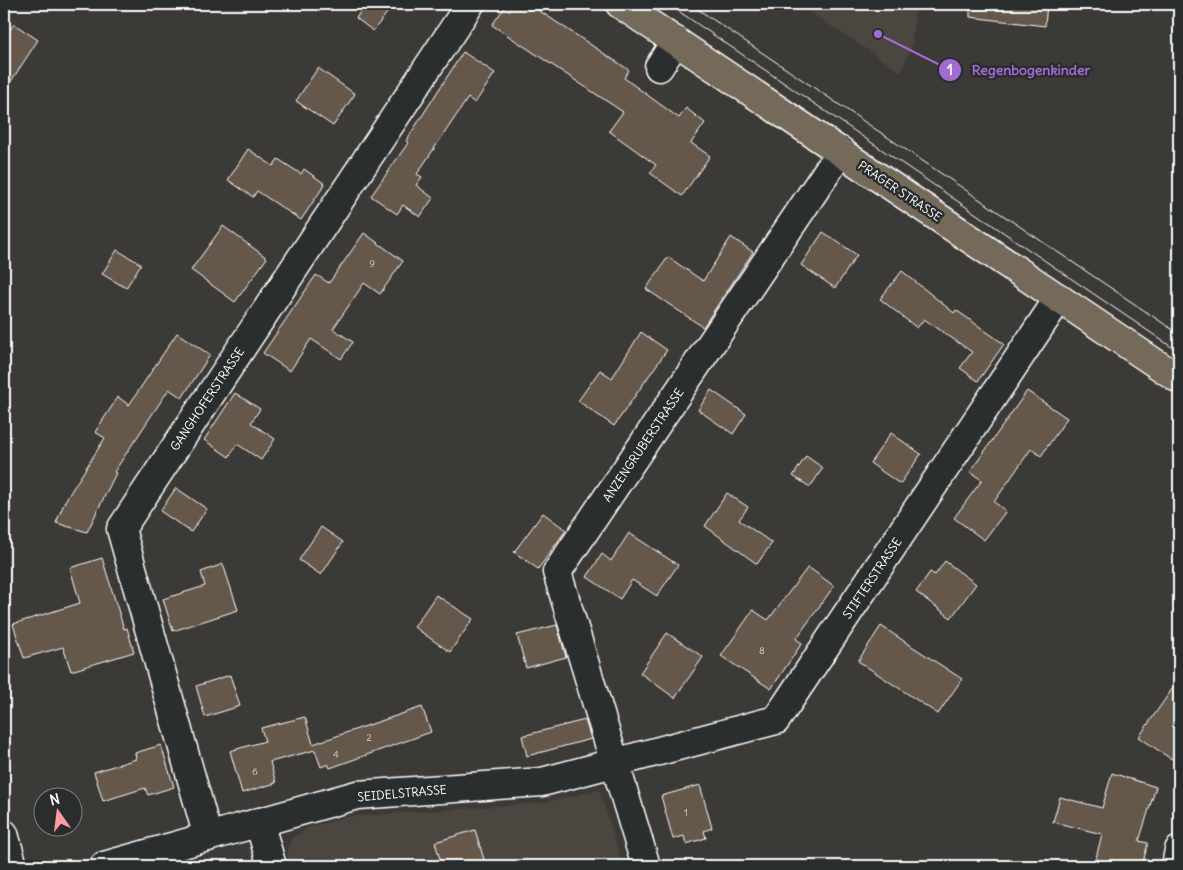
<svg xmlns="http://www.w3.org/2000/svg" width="1183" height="870" viewBox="0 0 1183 870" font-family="Delius,sans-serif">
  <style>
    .built { fill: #4c4741 }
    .building { fill: #65584c; stroke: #fff }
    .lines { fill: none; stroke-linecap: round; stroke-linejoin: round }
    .minor-casing { stroke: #fff; stroke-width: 31 }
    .major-casing { stroke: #fff; stroke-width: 31 }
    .minor { stroke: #2a2d2e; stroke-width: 28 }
    .major { stroke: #746a5a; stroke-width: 28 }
    .tram { stroke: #fff; stroke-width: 1 }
    .labels { text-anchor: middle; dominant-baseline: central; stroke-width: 5; stroke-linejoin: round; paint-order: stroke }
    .number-label { font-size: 10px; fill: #d8d5d2 }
    .street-label { font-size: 12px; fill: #fff; stroke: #2a2d2e }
    .leader { fill: none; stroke: #a36bd2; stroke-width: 2 }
    .callout-dot { fill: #a36bd2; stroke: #2a2d2e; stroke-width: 2 }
    .mark-label { font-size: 15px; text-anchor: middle; font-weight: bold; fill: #fff }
    .callout-label { font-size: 14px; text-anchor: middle; font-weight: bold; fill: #a36bd2; stroke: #2a2d2e; stroke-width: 5; stroke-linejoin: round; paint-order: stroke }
  </style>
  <rect width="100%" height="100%" fill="#3c3a37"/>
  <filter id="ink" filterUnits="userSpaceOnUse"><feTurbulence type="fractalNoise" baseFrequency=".02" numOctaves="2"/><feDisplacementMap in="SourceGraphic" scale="10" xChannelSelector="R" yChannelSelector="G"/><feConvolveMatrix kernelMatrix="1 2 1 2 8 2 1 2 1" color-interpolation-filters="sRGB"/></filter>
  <g filter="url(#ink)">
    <g class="built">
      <polygon points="798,4 916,4 911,47 901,72"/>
      <polygon points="599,790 623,866 289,866 288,863 288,849 292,838 310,827 347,817 542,803"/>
    </g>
    <g class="building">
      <polygon points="366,4 394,4 373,31 356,18"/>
      <polygon points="507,4 529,4 629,70 624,78 679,118 686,108 705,123 691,143 710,156 682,196 650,173 656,165 609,131 623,112 492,25"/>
      <polygon points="970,4 1047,4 1045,26 970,17"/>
      <polygon points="14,24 38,40 4,92 4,38"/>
      <polygon points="463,52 495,73 475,103 468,98 417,174 422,177 416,185 433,198 420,217 403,205 397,214 371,196 408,143 406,141"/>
      <polygon points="318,68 355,94 333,126 296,101"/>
      <polygon points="248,149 273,166 278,159 301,174 304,169 325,184 301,220 257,191 253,197 228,180"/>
      <polygon points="223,226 267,258 235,302 191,270"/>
      <polygon points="823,232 857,255 835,288 801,265"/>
      <polygon points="364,233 403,261 380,294 364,283 333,329 353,342 341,359 311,339 290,371 263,353 316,275 329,283"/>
      <polygon points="731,237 753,252 703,327 646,289 668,257 703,281"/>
      <polygon points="117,250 141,264 126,288 102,274"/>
      <polygon points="902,271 954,313 956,310 1004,344 978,381 960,368 972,352 924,319 917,328 880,299"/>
      <polygon points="641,332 667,350 614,426 578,401 600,370 612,378"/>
      <polygon points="177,333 210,355 182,398 169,389 114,472 116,473 87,532 56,523 65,501 105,438 95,432 118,397 129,405"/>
      <polygon points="711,390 746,414 733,434 698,410"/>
      <polygon points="1027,391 1067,418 1041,456 1031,449 994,502 1006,511 984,540 954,518 982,480 970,472"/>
      <polygon points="235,393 260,409 251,423 275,439 261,460 237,444 229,457 204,440"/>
      <polygon points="891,433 921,454 900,484 870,463"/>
      <polygon points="806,456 823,468 810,487 793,476"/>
      <polygon points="176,488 207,509 191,532 160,511"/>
      <polygon points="727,493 748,507 739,520 772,543 757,564 705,526"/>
      <polygon points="543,513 566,530 538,569 514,552"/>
      <polygon points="321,527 343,542 321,575 299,560"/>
      <polygon points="629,533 678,565 657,596 632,580 620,599 587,577 602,554 611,561"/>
      <polygon points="102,558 124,629 127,628 134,652 71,671 63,647 24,658 13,624 80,603 70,568"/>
      <polygon points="945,561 976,584 951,618 916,592 930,572 935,575"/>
      <polygon points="223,564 238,610 173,631 163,599 205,586 201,572"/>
      <polygon points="808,567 834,586 796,639 802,643 771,689 721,656 753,610 768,620"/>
      <polygon points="436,595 473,619 450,652 414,627"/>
      <polygon points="557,625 566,657 526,668 517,635"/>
      <polygon points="881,626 962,679 938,714 858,661"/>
      <polygon points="667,633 703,657 675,698 640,673"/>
      <polygon points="230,675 240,706 205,717 196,686"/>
      <polygon points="1179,679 1179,747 1171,759 1139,737"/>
      <polygon points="422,707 431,732 330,768 328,764 321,767 315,750 270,762 276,783 242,793 230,751 265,741 261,728 305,717 313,744"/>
      <polygon points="585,720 591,739 527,756 522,736"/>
      <polygon points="161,745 174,787 148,795 145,788 103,801 94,772 136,759 135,753"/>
      <polygon points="1112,773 1156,787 1139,841 1148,843 1142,866 1094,866 1102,834 1053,822 1060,797 1102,808"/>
      <polygon points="700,785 712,828 704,831 706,838 686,844 684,836 673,839 661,796"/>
      <polygon points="475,830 486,866 442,866 435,842"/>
    </g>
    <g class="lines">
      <g class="minor-casing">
        <g id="minor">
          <polyline points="659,67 676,41"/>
          <polyline points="259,822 272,866"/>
          <polyline points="4,834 13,866"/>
          <polyline points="208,837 121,529 470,4"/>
          <polyline points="104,866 357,795 542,782 776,720 1059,298"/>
          <polyline points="646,866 557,572 841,151"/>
          <polyline points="1176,866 1179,850"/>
        </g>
      </g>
      <g class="major-casing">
        <polyline id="major" points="620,4 1179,379"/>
      </g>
      <use href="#minor" class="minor"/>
      <use href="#major" class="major"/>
      <g class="tram">
        <polyline points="668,4 1179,352"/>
        <polyline points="690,4 1179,334"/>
      </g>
    </g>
  </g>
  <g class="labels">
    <g class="number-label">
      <text x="372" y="263">9</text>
      <text x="762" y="650">8</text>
      <text x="369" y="737">2</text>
      <text x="336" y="754">4</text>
      <text x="255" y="771">6</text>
      <text x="686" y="812">1</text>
    </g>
    <g class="street-label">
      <text transform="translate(900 191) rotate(34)">PRAGER STRASSE</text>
      <text transform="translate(207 399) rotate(-56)">GANGHOFERSTRASSE</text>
      <text transform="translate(643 445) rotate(-56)">ANZENGRUBERSTRASSE</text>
      <text transform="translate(872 578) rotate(-56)">STIFTERSTRASSE</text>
      <text transform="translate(402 793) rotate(-5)">SEIDELSTRASSE</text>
    </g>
  </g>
  <path class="leader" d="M878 34L950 70"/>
  <g class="callout-dot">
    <circle cx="878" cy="34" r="5"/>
    <circle cx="950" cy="70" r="12"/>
  </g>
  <g class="mark-label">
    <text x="950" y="75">1</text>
  </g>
  <g class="callout-label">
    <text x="1031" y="75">Regenbogenkinder</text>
  </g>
  <rect width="1183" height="870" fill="none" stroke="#2a2d2e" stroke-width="20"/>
  <rect x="10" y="10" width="1163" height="850" fill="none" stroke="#fff" stroke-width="2" filter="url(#ink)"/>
  <g transform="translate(58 812) rotate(346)"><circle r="24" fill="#2a2d2e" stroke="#7f8182"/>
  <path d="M0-4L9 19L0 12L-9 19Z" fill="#ff9aa2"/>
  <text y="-8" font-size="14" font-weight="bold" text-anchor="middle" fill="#ffffff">N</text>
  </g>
</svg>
